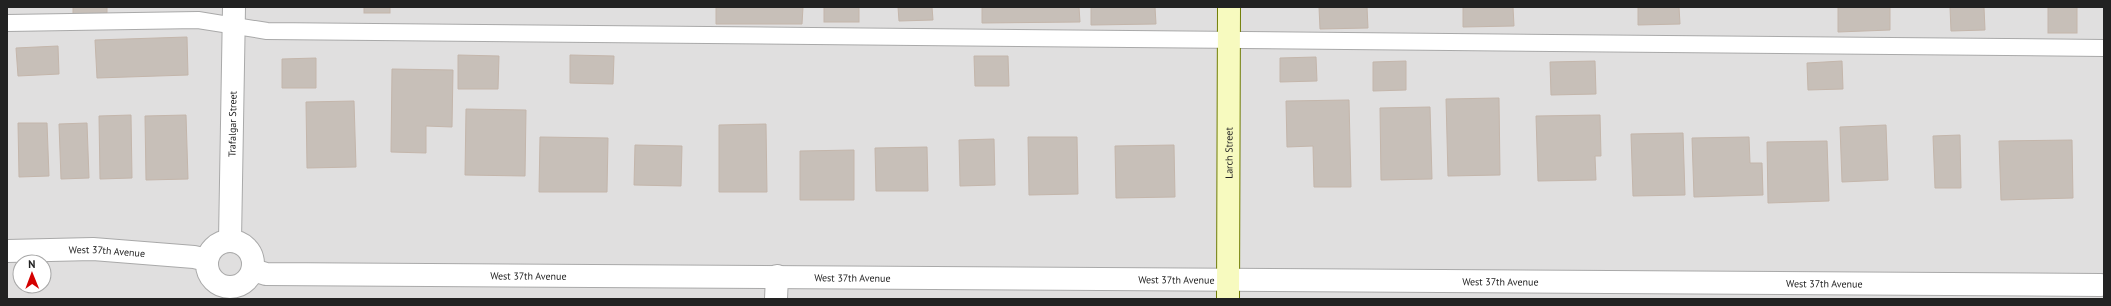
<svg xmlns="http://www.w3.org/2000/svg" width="2111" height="306" viewBox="0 0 2111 306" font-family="'PT Sans',sans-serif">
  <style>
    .residential { fill: #e0dfdf; fill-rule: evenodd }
    .building { fill: #c7bfb8; stroke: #c4b6ab }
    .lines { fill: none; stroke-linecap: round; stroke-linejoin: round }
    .lane-casing { stroke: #a9a9a9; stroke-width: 18 }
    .street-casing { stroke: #a9a9a9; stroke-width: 24 }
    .secondary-casing { stroke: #707d05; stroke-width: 24 }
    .lane { stroke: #fff; stroke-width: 16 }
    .street { stroke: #fff; stroke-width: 22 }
    .secondary { stroke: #f7fabf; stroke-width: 22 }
    .labels { text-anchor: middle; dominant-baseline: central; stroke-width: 4; stroke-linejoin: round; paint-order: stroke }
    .street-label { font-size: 10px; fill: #222; stroke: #fff }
  </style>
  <rect width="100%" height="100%" fill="#f2efe9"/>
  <path class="residential" d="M7 7H2104V299H7ZM20 262H44V286H20Z"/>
  <g class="building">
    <polygon points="73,7 107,7 107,13 73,15"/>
    <rect x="364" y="7" width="26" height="6"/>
    <polygon points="716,7 803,7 802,24 716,24"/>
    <rect x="824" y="7" width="35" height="15"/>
    <polygon points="898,7 932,7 933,20 899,21"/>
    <polygon points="982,7 1079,7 1080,22 982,23"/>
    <polygon points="1091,7 1155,7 1156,24 1091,25"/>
    <polygon points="1319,7 1367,7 1368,28 1320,29"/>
    <polygon points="1463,7 1513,7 1514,26 1463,27"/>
    <polygon points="1638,7 1679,7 1680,24 1638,25"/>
    <polygon points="1838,7 1890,7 1890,30 1838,32"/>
    <polygon points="1950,7 1984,7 1985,30 1951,31"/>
    <rect x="2048" y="7" width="29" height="26"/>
    <polygon points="187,37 188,75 97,78 95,40"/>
    <polygon points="58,46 59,74 18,76 16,48"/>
    <polygon points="458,55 499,56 498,89 458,89"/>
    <polygon points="570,55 614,56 613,84 570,83"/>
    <polygon points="974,56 1008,56 1009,86 975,86"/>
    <polygon points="1316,57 1317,81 1280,82 1280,58"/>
    <polygon points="316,58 316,88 282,88 282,59"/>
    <polygon points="1406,61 1406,90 1373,91 1373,62"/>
    <polygon points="1595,61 1596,94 1551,95 1550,62"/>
    <polygon points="1842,61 1843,89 1808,90 1807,63"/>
    <polygon points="392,69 453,70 452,127 426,126 426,153 391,152"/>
    <polygon points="1499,98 1500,175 1448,176 1446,99"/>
    <polygon points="1349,100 1351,187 1314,187 1313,146 1287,147 1286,101"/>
    <polygon points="354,101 356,167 307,168 306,102"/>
    <polygon points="1430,107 1432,179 1381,180 1380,108"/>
    <polygon points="466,109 526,110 525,176 465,175"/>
    <polygon points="131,115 132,178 100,179 99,116"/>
    <polygon points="186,115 188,179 146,180 145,116"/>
    <polygon points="1600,115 1601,156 1595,156 1596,180 1538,181 1536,116"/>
    <polygon points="18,123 47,123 49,176 19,177"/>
    <polygon points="87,123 89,178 61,179 59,124"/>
    <polygon points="766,124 767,192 719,192 719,125"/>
    <polygon points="1886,125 1888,180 1842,182 1840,127"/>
    <polygon points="1683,133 1685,195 1633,196 1631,134"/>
    <polygon points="1960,135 1961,188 1935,188 1933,136"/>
    <polygon points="540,137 608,138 607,192 539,192"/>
    <polygon points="1028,137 1077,137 1078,194 1029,195"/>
    <polygon points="1749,137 1750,163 1762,163 1763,195 1694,197 1692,138"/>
    <polygon points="994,139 995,185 960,186 959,140"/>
    <polygon points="2072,140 2073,198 2001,200 1999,141"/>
    <polygon points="1827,141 1829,201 1768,203 1767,142"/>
    <polygon points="635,145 682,146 681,186 634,185"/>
    <polygon points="1174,145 1175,197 1116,198 1115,146"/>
    <polygon points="927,147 928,191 876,191 875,148"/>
    <polygon points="854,150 854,200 800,200 800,151"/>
  </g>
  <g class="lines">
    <g class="lane-casing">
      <polyline id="lane" points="7,23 198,20 267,31 2104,48"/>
    </g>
    <g class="street-casing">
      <g id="street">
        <path id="s1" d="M230 240 234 7"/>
        <circle cx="230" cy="264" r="23"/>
        <path id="s2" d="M7 251 93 249 194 257 207 260"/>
        <path id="s3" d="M253 270 266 274 2101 285"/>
        <polyline points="776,299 777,276"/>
      </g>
    </g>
    <g class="secondary-casing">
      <g id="secondary">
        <path id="s4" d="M1228 299 1229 7"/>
      </g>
    </g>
    <use href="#lane" class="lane"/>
    <use href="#street" class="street"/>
    <use href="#secondary" class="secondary"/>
  </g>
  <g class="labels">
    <g class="street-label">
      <text stroke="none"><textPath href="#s1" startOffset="116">Trafalgar Street</textPath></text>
      <text stroke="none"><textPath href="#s4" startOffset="146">Larch Street</textPath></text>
      <text stroke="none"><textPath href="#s2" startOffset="100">West 37th Avenue</textPath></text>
      <text stroke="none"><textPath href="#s3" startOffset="276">West 37th Avenue</textPath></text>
      <text stroke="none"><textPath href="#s3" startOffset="600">West 37th Avenue</textPath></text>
      <text stroke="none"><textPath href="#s3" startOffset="924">West 37th Avenue</textPath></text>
      <text stroke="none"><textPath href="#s3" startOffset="1248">West 37th Avenue</textPath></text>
      <text stroke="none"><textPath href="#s3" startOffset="1572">West 37th Avenue</textPath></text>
    </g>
  </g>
  <rect width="2111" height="306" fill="none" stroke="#222222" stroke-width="16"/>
  <g transform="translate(32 274) rotate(359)"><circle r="19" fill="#ffffff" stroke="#a7a7a7"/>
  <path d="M0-3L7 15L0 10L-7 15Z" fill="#d40000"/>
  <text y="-6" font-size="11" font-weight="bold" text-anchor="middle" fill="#222222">N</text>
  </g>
</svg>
